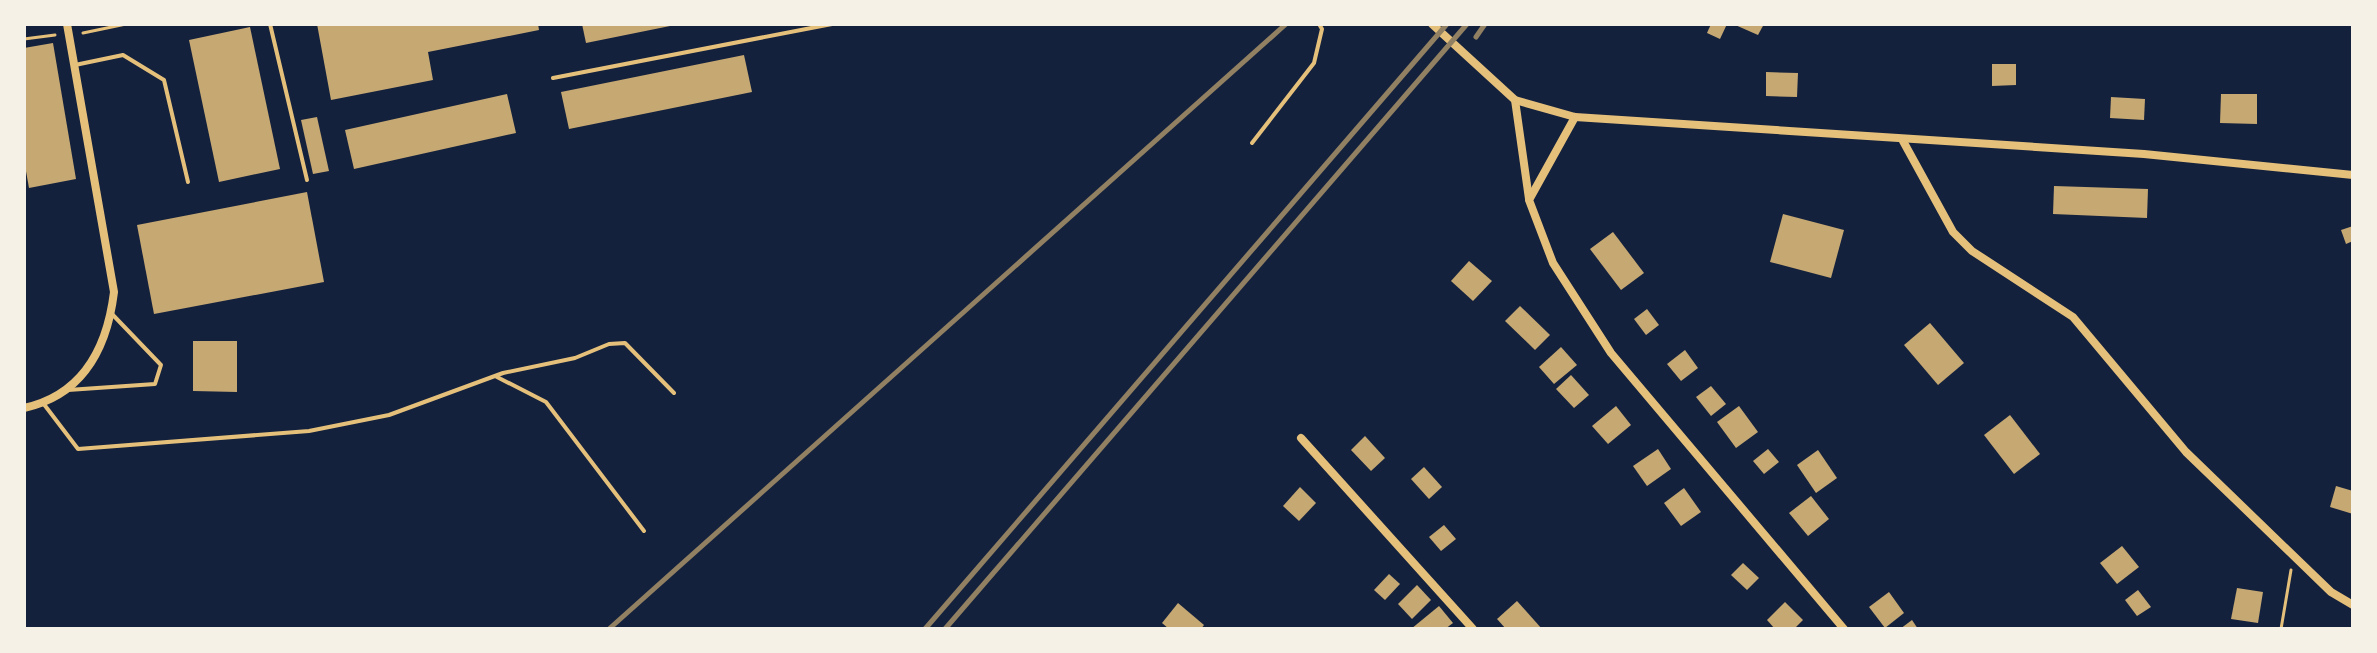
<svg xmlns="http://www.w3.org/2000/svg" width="2377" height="653" viewBox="0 0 2377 653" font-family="'Crimson Pro',serif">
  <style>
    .building { fill: #c6a872 }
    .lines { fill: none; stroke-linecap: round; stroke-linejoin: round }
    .path { stroke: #e5c07b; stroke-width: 3 }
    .service { stroke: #e5c07b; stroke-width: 4 }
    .minor { stroke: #e5c07b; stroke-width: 8 }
    .rail { stroke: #918062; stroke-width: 5 }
  </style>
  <rect width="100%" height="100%" fill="#14213d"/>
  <g class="building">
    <polygon points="317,24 538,24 539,30 428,52 433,80 331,100"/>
    <polygon points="582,24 675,24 675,25 586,43"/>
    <polygon points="1711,24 1727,24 1720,39 1707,33"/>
    <polygon points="1733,24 1764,24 1758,35"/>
    <polygon points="250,27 280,169 219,182 189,40"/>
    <polygon points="53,43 76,179 29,188 24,160 24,48"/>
    <polygon points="744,55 752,92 569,129 561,92"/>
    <polygon points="1992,64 2016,64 2016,85 1992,86"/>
    <polygon points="1766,72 1798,73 1797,97 1766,96"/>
    <polygon points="507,94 516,133 354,169 345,130"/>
    <polygon points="2221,94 2257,94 2257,124 2220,123"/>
    <polygon points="2111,97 2145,99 2144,120 2110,118"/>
    <polygon points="317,117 329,171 313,174 301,120"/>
    <polygon points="2054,186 2148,189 2147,218 2053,214"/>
    <polygon points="307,192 324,282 154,314 137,225"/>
    <polygon points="1783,214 1844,230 1831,278 1770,262"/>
    <polygon points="2353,226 2353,241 2346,244 2341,230"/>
    <polygon points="1613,232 1644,273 1621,290 1590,249"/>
    <polygon points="1469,261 1492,281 1473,301 1451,281"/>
    <polygon points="1520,306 1550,335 1535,350 1505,321"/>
    <polygon points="1647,309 1659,325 1646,335 1634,319"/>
    <polygon points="1930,323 1964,363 1938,385 1904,345"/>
    <polygon points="193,341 237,341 237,392 193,391"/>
    <polygon points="1561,347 1577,365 1554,384 1539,367"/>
    <polygon points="1685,350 1698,368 1681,381 1667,364"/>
    <polygon points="1571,375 1589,395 1574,408 1556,389"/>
    <polygon points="1711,386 1726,404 1711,416 1696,397"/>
    <polygon points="1616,406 1631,425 1608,444 1592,426"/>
    <polygon points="1739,406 1758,432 1736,448 1717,422"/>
    <polygon points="2010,415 2040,454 2014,474 1984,435"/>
    <polygon points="1365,436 1385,458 1371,471 1351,450"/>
    <polygon points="1658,449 1671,469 1647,486 1633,466"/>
    <polygon points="1768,449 1779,462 1764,474 1753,461"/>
    <polygon points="1818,450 1837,478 1816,493 1797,465"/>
    <polygon points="1424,467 1442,487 1429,499 1411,479"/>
    <polygon points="2336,486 2353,491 2353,514 2330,507"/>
    <polygon points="1300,487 1316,503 1299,521 1283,506"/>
    <polygon points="1684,488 1701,512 1681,526 1664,503"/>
    <polygon points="1811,496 1829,519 1808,536 1789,513"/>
    <polygon points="1444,525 1456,539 1441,551 1429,537"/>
    <polygon points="2122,546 2139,567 2117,584 2100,563"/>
    <polygon points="1743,563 1759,578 1747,590 1731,575"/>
    <polygon points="1389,574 1400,584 1385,600 1374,590"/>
    <polygon points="1417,585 1431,600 1412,619 1398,604"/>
    <polygon points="2237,588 2263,592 2258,623 2231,619"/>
    <polygon points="2138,590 2151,607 2137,616 2125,600"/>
    <polygon points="1889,592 1904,613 1885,628 1869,607"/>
    <polygon points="1517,601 1542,629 1506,629 1497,619"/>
    <polygon points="1785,602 1803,620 1794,629 1775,629 1767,620"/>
    <polygon points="1178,603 1204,625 1201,629 1169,629 1162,623"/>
    <polygon points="1439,606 1453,623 1445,629 1411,629"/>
    <polygon points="1912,620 1918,629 1900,629"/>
  </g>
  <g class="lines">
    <g class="path">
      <polyline points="83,33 126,24"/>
      <polyline points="24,39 55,35"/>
      <polyline points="2281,629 2291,570"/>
    </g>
    <g class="service">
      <polyline points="270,24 307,180"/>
      <polyline points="75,65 123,55 164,80 188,182"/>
      <polyline points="553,78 832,24"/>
      <polyline points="1252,143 1314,63 1322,29 1319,24"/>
      <polyline points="497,377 546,402 644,531"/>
      <polyline points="68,390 155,384 161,365 112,314"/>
      <polyline points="43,403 78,449 309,431 389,415 503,373 575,358 609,344 625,343 674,393"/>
    </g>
    <g class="minor">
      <polyline points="1432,24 1515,100 1529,199"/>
      <polyline points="1515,100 1575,117 2144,154 2353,175"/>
      <polyline points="1575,117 1529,200 1553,263 1611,353 1844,629"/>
      <polyline points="1903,141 1953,232 1972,251 2073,317 2186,452 2331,592 2353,605"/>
      <path d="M24 408C83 395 107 349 114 292L67 24"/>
      <polyline points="1301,438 1473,629"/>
    </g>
    <g class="rail">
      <polyline points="1476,37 1485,24"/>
      <polyline points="609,629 1286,24"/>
      <polyline points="925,629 1447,24"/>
      <polyline points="945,629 1467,24"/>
    </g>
  </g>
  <rect width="2377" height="653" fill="none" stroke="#f6f1e7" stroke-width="52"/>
</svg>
